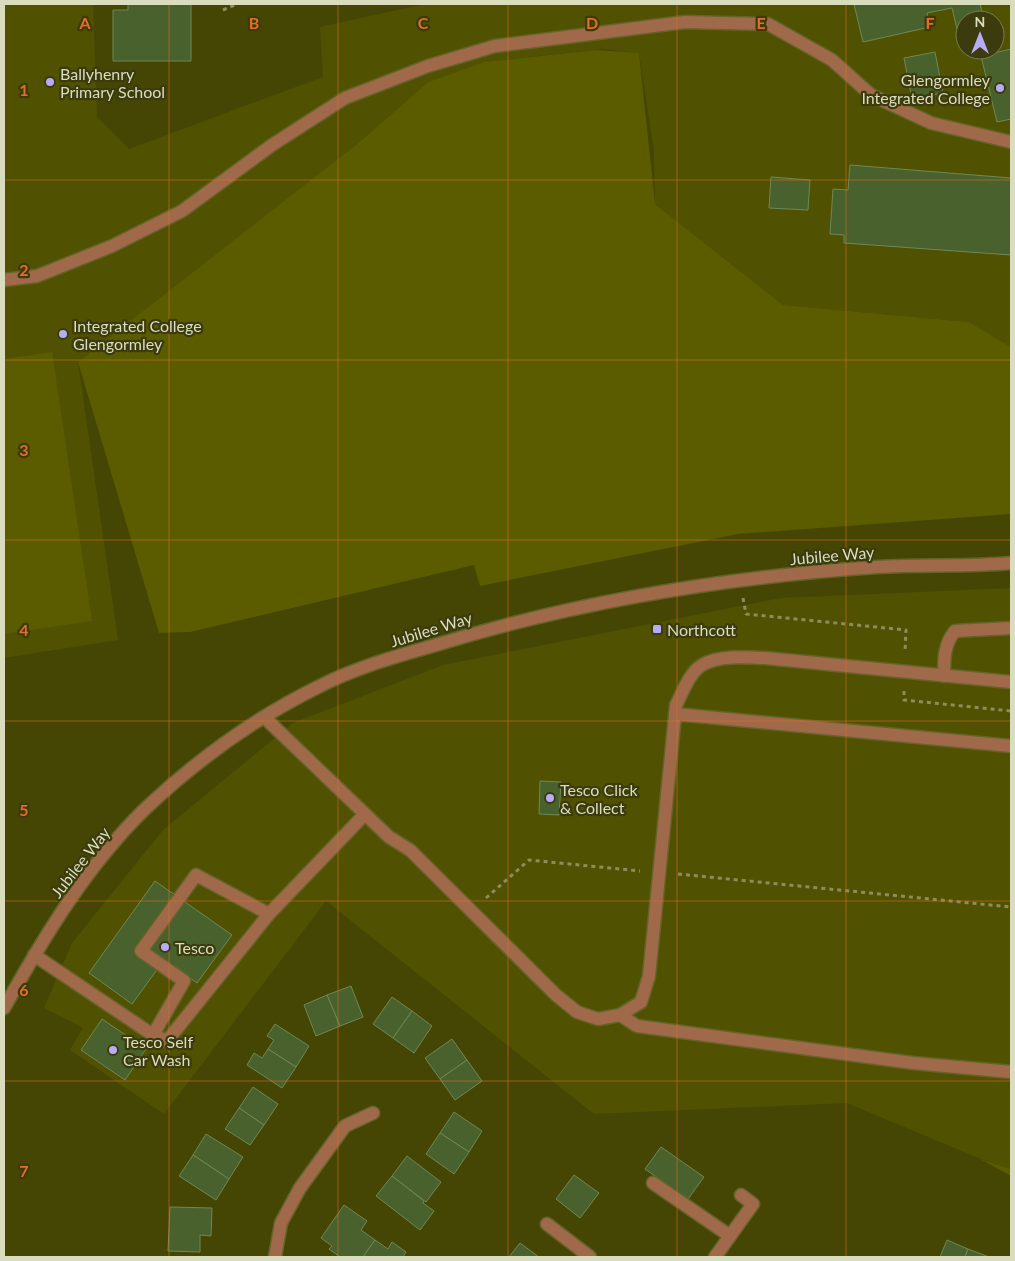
<svg xmlns="http://www.w3.org/2000/svg" width="1015" height="1261" viewBox="0 0 1015 1261" font-family="Lato,sans-serif">
  <style>
    .built { fill: #515102; fill-rule: evenodd }
    .green { fill: #5b5b00 }
    .building { fill: #49612d; stroke: #6f8853 }
    .lines { fill: none; stroke-linecap: round; stroke-linejoin: round }
    .minor-casing { stroke: #646429; stroke-width: 15 }
    .path { stroke: #8c8d5c; stroke-width: 3; stroke-dasharray: 4 4; stroke-linecap: butt }
    .minor { stroke: #a0694a; stroke-width: 12 }
    .grid { fill: none; stroke: #e66d27; stroke-width: 1; stroke-opacity: 0.55 }
    .poi-dot { fill: #b6acf8; stroke: #3b3b0d; stroke-width: 2 }
    .labels { text-anchor: middle; dominant-baseline: central; stroke-width: 4.5; stroke-linejoin: round; paint-order: stroke }
    .poi-label { font-size: 16px; fill: #dadcbe; stroke: #3b3b0d; text-anchor: start }
    .street-label { font-size: 16px; fill: #dadcbe; stroke: #3b3b0d }
    .grid-label { font-size: 16px; text-anchor: middle; font-weight: bold; fill: #e66d27; stroke: #3b3b0d; stroke-width: 4.5; stroke-linejoin: round; paint-order: stroke }
  </style>
  <rect width="100%" height="100%" fill="#464604"/>
  <g class="built">
    <path d="M4 4H93L97 117 129 149 323 77 320 27 425 4H1011V347L969 322 783 305 655 204 654 151 639 53 602 49 484 62 428 82 273 218 78 362 118 640 4 658ZM965 20H995V50H965Z"/>
    <polygon points="1011,588 1011,1169 976,1157 847,1103 594,1114 326,901 164,1114 70,1050 83,1028 44,1008 72,943 163,830 293,723 443,665 781,598"/>
  </g>
  <g class="green">
    <polygon points="596,50 639,53 655,204 783,305 969,322 1011,347 1011,514 738,534 480,586 474,565 190,632 159,633 78,362 356,145 428,82 484,62"/>
    <polygon points="52,352 92,621 4,634 4,359"/>
    <polygon points="980,1159 1011,1169 1011,1176"/>
  </g>
  <g class="building">
    <polygon points="128,4 191,4 191,61 113,61 113,10 128,10"/>
    <polygon points="854,4 980,4 984,20 965,20 965,31 958,33 952,8 927,13 930,27 863,42"/>
    <polygon points="1011,49 1011,119 997,122 981,56"/>
    <polygon points="935,52 943,93 912,99 904,58"/>
    <polygon points="850,165 1011,178 1011,255 844,243 844,235 830,234 833,189 848,190"/>
    <polygon points="771,177 810,180 808,210 769,208"/>
    <polygon points="540,781 561,782 559,815 539,814"/>
    <polygon points="155,881 232,935 197,983 164,960 132,1004 89,973"/>
    <polygon points="351,986 363,1017 340,1026 327,995"/>
    <polygon points="327,995 340,1026 316,1036 304,1005"/>
    <polygon points="392,997 412,1011 393,1038 373,1024"/>
    <polygon points="412,1011 432,1026 414,1053 393,1038"/>
    <polygon points="102,1019 146,1049 125,1080 81,1050"/>
    <polygon points="275,1024 309,1046 296,1067 268,1049 274,1040 267,1036"/>
    <polygon points="452,1039 467,1060 440,1079 425,1058"/>
    <polygon points="268,1049 296,1067 282,1088 247,1065 254,1053 262,1058"/>
    <polygon points="467,1060 482,1081 455,1100 440,1079"/>
    <polygon points="253,1087 278,1104 264,1125 239,1108"/>
    <polygon points="239,1108 264,1125 250,1145 225,1129"/>
    <polygon points="454,1112 482,1131 469,1152 440,1133"/>
    <polygon points="440,1133 469,1152 454,1174 426,1154"/>
    <polygon points="206,1134 243,1157 229,1179 193,1155"/>
    <polygon points="661,1147 704,1177 688,1199 645,1169"/>
    <polygon points="193,1155 229,1179 216,1200 179,1176"/>
    <polygon points="407,1156 441,1182 426,1202 392,1176"/>
    <polygon points="574,1175 599,1193 580,1218 556,1199"/>
    <polygon points="392,1176 424,1201 423,1203 434,1211 420,1230 376,1196"/>
    <polygon points="344,1205 367,1221 361,1230 375,1240 363,1257 340,1257 329,1249 332,1246 321,1238"/>
    <polygon points="170,1207 212,1208 211,1236 200,1235 200,1252 168,1251"/>
    <polygon points="375,1240 388,1249 392,1242 406,1252 403,1257 363,1257"/>
    <polygon points="947,1240 968,1249 965,1257 940,1257"/>
    <polygon points="520,1243 539,1257 509,1257"/>
    <polygon points="968,1249 989,1257 965,1257"/>
  </g>
  <g class="lines">
    <g class="minor-casing">
      <g id="minor">
        <polyline points="4,280 37,276 112,246 182,211 272,145 345,98 428,66 495,46 685,22 768,24 832,60 871,95 931,123 1011,142"/>
        <path d="M944 676C944 659 944 644 955 631L1011 628"/>
        <polyline points="675,714 1011,746"/>
        <path d="M264 717 389 837 410 850 556 995 577 1012 598 1019 620 1015 641 1002 649 976 676 705C683 692 689 673 702 665 718 655 747 657 765 658L1011 682"/>
        <polyline points="34,955 153,1035 167,1041 269,914 365,814"/>
        <path d="M4 1008C44 937 87 865 146 808 197 760 255 718 318 687 356 667 398 656 439 644 580 601 729 577 877 567 921 564 966 567 1011 563"/>
        <polyline points="620,1015 637,1026 913,1063 1011,1072"/>
        <polyline points="153,1035 184,981 141,951 196,875 269,914"/>
        <polyline points="653,1183 730,1236"/>
        <polyline points="547,1224 590,1257"/>
        <polyline points="275,1257 281,1223 300,1188 345,1126 373,1113"/>
        <polyline points="715,1257 753,1204 741,1195"/>
      </g>
    </g>
    <g class="path">
      <polyline points="223,10 237,4"/>
      <polyline points="743,598 746,614 906,630 905,652"/>
      <polyline points="904,691 904,700 1011,711"/>
      <polyline points="678,874 1011,907"/>
      <polyline points="486,898 529,860 640,871"/>
    </g>
    <use href="#minor" class="minor"/>
  </g>
  <path class="grid" d="M169 4V1257M338 4V1257M508 4V1257M677 4V1257M846 4V1257M4 180H1011M4 360H1011M4 540H1011M4 721H1011M4 901H1011M4 1081H1011"/>
  <g class="poi-dot">
    <circle cx="50" cy="82" r="5"/>
    <circle cx="1000" cy="88" r="5"/>
    <circle cx="63" cy="334" r="5"/>
    <rect x="652" y="624" width="10" height="10" rx="2.5"/>
    <circle cx="550" cy="798" r="5"/>
    <circle cx="165" cy="947" r="5"/>
    <circle cx="113" cy="1050" r="5"/>
  </g>
  <g class="labels">
    <g class="poi-label">
      <text x="60" y="73">Ballyhenry<tspan x="60" dy="18">Primary School</tspan></text>
      <text x="990" y="79" text-anchor="end">Glengormley<tspan x="990" dy="18">Integrated College</tspan></text>
      <text x="73" y="325">Integrated College<tspan x="73" dy="18">Glengormley</tspan></text>
      <text x="667" y="629">Northcott</text>
      <text x="560" y="789">Tesco Click<tspan x="560" dy="18">&amp; Collect</tspan></text>
      <text x="175" y="947">Tesco</text>
      <text x="123" y="1041">Tesco Self<tspan x="123" dy="18">Car Wash</tspan></text>
    </g>
    <g class="street-label">
      <text transform="translate(832 555) rotate(-5)">Jubilee Way</text>
      <text transform="translate(431 629) rotate(-17)">Jubilee Way</text>
      <text transform="translate(80 862) rotate(-52)">Jubilee Way</text>
    </g>
  </g>
  <g class="grid-label">
    <text x="85" y="29">A</text>
    <text x="254" y="29">B</text>
    <text x="423" y="29">C</text>
    <text x="592" y="29">D</text>
    <text x="761" y="29">E</text>
    <text x="930" y="29">F</text>
    <text x="24" y="96">1</text>
    <text x="24" y="276">2</text>
    <text x="24" y="456">3</text>
    <text x="24" y="636">4</text>
    <text x="24" y="816">5</text>
    <text x="24" y="996">6</text>
    <text x="24" y="1177">7</text>
  </g>
  <rect width="1015" height="1261" fill="none" stroke="#dadcbe" stroke-width="10"/>
  <g transform="translate(980 35)"><circle r="24" fill="#3b3b0d" stroke="#7b7b54"/>
  <path d="M0-4L9 19L0 12L-9 19Z" fill="#b6acf8"/>
  <text y="-8" font-size="14" font-weight="bold" text-anchor="middle" fill="#dadcbe">N</text>
  </g>
</svg>
